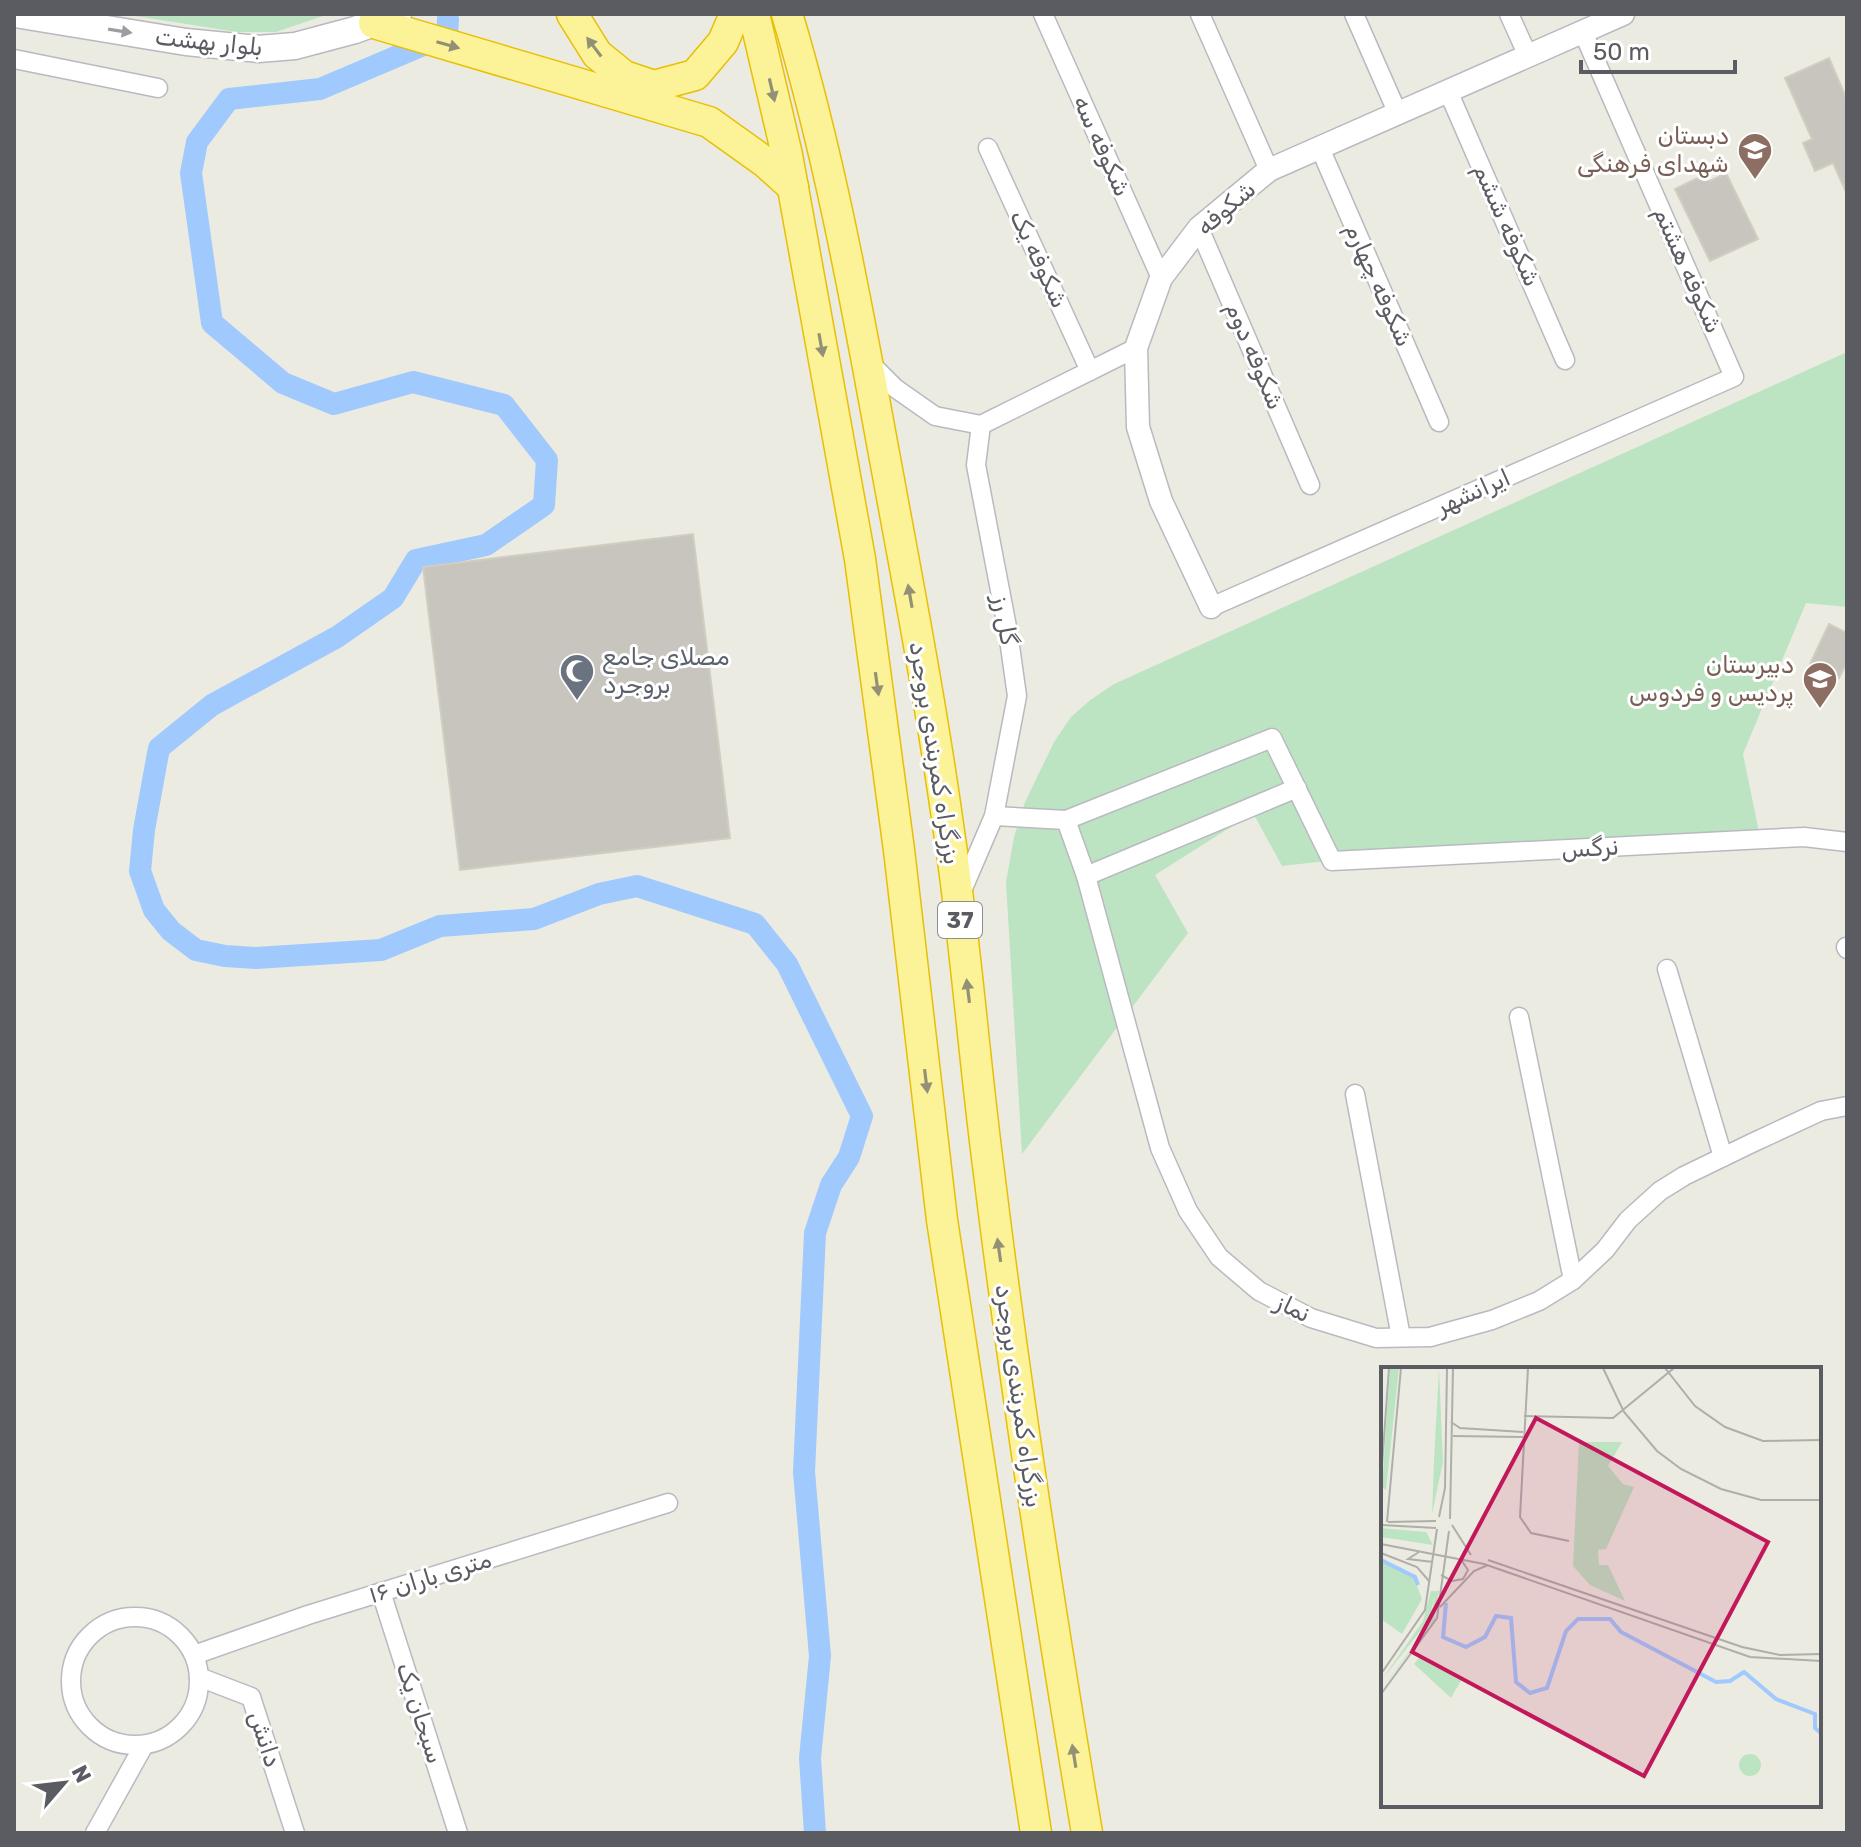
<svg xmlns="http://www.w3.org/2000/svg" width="1861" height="1847" viewBox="0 0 1861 1847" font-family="Rubik,Vazirmatn,sans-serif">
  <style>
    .green { fill: #bde4c2 }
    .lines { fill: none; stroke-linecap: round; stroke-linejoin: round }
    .canal { stroke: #a0c9fd; stroke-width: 22 }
    .building { fill: #c8c5be; stroke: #d1cec0; stroke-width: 2 }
    .minor-casing { stroke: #b9bac0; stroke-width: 21 }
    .tertiary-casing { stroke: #b9bac0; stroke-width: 25 }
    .secondary-casing { stroke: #b7b9c0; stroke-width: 29 }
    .trunk-casing { stroke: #e9bf04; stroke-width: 33 }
    .minor { stroke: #fff; stroke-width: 18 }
    .tertiary { stroke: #fff; stroke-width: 22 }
    .secondary { stroke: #fff; stroke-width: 26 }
    .trunk { stroke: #fcf398; stroke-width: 30 }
    .oneway { fill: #9c9da1 }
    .oneway2 { fill: #939175 }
    .labels { text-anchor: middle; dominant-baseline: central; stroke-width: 6; stroke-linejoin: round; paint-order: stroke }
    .shield { fill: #fff; stroke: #8c8d91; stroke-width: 2 }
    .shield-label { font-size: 22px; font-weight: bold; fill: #5a5c62 }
    .street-label { font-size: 24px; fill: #5a5c62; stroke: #fff }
    .education-label { font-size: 24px; fill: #785e54; stroke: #fff; text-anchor: end }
    .worship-label { font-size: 24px; fill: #5b616d; stroke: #fff; text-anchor: start }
    .inset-river { fill: none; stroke: #a0c9fd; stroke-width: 4 }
    .inset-road { fill: none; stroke: #aeaeaa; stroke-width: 2 }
    .view { fill: #c2185b; fill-opacity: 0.15; stroke: #c2185b; stroke-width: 4 }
    .inset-edge { fill: none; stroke: #5a5c62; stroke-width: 4 }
  </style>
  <rect width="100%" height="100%" fill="#ecebe1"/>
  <g class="green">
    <polygon points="123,14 329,14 276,32 237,32"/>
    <polygon points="1847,352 1847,607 1806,603 1743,754 1759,832 1354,858 1282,866 1253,813 1155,875 1188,933 1022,1154 1006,882 1014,837 1025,802 1054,742 1071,717 1089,701 1114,684"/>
  </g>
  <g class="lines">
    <polyline class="canal" points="448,19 447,35 320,89 229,99 197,142 191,173 212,323 283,383 334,404 413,382 504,405 547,460 544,505 486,545 416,560 393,598 337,637 212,705 159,748 144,830 140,871 154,910 171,931 196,950 225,956 256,958 381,950 440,926 534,919 599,894 637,886 755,924 787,964 862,1116 849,1157 831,1185 815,1233 804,1472 820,1656 810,1758 815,1833"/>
  </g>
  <g class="building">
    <polygon points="1829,58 1847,100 1847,194 1833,163 1815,171 1803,143 1812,139 1785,78"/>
    <polygon points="1726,173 1758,239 1710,261 1675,189 1706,174 1710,181"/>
    <polygon points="693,534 730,838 460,870 423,567"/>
    <polygon points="1829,624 1847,633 1847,662 1839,678 1810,664"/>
  </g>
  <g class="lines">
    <g class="minor-casing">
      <g id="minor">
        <polyline points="1043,14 1161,278"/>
        <polyline points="1200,14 1269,170"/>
        <polyline points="1354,14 1398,114"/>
        <polyline points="1509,14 1528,56"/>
        <polyline points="14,59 158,88"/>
        <polyline points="1448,91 1565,360"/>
        <polyline points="988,148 1090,371"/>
        <polyline points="1320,148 1439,422"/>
        <polyline points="1199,228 1310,485"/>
        <polyline points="869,362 895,388 935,416 981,425 1136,348"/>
        <polyline points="1211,607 1734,377 1583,32"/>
        <polyline points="994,816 1066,820 1086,876 1160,1148 1188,1211 1219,1257 1259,1291 1311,1318 1376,1338 1430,1337 1492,1320 1539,1301 1573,1280 1605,1250 1628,1220 1660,1191 1684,1176 1752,1143 1821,1111 1847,1106"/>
        <polyline points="1066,820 1272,738 1332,861 1804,837 1847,842"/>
        <polyline points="1086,876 1297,788"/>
        <polyline points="961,893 994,816 1017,696 1008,632 976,465 981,425"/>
        <polyline points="1846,947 1847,949"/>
        <polyline points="1667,969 1723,1157"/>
        <polyline points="1519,1017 1573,1280"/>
        <polyline points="1355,1094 1401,1337"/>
        <polyline points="381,1592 458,1833"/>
        <circle cx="135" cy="1681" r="64"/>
        <polyline points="194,1655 308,1615 668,1503"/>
        <polyline points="199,1677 251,1697 295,1833"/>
        <polyline points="95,1833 144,1745"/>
      </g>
    </g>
    <g class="tertiary-casing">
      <polyline id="tertiary" points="1211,607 1161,501 1138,427 1136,348 1161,278 1199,228 1269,170 1623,14"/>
    </g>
    <g class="secondary-casing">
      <polyline id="secondary" points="15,14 186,42 258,49 295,46 355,30 398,14"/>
    </g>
    <g class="trunk-casing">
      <g id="trunk">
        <polyline points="572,14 597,54 624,76 654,86 695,75 723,42 735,14"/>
        <polyline points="754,14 787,155 860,559 899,850 942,1220 1036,1833"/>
        <path d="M787 14C827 147 853 285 878 421 903 558 930 695 949 832 966 945 974 1059 989 1173 1016 1394 1050 1613 1087 1833"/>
        <polyline points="374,23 709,122 765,162 793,187"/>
      </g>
    </g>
    <use href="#minor" class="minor"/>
    <use href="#tertiary" class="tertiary"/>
    <use href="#secondary" class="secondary"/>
    <use href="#trunk" class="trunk"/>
  </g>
  <defs><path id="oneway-solid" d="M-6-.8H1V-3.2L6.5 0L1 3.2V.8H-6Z" transform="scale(2)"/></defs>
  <use class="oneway" href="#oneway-solid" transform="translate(120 31) rotate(9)"/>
  <g class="oneway2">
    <use href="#oneway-solid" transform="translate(448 45) rotate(16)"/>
    <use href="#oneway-solid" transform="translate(594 47) rotate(-127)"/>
    <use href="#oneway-solid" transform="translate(772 90) rotate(77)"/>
    <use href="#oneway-solid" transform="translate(821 345) rotate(80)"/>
    <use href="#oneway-solid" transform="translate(910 596) rotate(-100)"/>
    <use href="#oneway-solid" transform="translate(877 684) rotate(82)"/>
    <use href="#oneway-solid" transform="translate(968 991) rotate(-97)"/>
    <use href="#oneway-solid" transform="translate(926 1081) rotate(83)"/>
    <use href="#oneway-solid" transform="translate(999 1250) rotate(-98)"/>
    <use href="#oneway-solid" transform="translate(1074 1756) rotate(-99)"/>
  </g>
  <defs>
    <g id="school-pin" transform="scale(1.8)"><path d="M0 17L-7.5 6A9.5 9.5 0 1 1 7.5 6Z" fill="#8d6e63" stroke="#fff"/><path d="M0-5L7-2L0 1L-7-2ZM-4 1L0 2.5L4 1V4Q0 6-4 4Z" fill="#fff"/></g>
    <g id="mosque-pin" transform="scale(1.8)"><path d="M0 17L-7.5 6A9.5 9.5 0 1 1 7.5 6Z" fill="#6b7280" stroke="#fff"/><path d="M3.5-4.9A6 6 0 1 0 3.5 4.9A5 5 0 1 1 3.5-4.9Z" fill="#fff"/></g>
  </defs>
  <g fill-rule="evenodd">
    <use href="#school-pin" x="1755" y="150"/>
    <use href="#mosque-pin" x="577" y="671"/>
    <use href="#school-pin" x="1820" y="679"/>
  </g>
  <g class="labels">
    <rect class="shield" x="938" y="902" width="44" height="36" rx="6"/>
    <g class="shield-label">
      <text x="960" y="920">37</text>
    </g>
    <g class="street-label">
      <text transform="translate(209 42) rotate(6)">بلوار بهشت</text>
      <text transform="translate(1102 146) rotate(66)">شکوفه سه</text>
      <text transform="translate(1226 208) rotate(-41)">شکوفه</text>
      <text transform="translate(1507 225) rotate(66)">شکوفه ششم</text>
      <text transform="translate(1039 259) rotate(65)">شکوفه یک</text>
      <text transform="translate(1688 270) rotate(66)">شکوفه هشتم</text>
      <text transform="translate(1379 285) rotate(66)">شکوفه چهارم</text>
      <text transform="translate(1255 356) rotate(67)">شکوفه دوم</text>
      <text transform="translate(1473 492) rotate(-24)">ایرانشهر</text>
      <text transform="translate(1005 620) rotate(80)">گل رز</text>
      <text transform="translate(935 753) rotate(81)">بزرگراه کمربندی بروجرد</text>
      <text transform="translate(1590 848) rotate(-3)">نرگس</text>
      <text transform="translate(1293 1308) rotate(26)">نماز</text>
      <text transform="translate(1019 1396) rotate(82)">بزرگراه کمربندی بروجرد</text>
      <text transform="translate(430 1577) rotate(-17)">۱۶ متری باران</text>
      <text transform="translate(420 1713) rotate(72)">سبحان یک</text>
      <text transform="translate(265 1739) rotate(72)">دانش</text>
    </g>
    <g class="education-label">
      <text x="1729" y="136">دبستان<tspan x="1729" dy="28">شهدای فرهنگی</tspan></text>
      <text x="1794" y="665">دبیرستان<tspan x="1794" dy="28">پردیس و فردوس</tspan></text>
    </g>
    <g class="worship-label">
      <text x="603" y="657">مصلای جامع<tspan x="603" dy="28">بروجرد</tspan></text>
    </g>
  </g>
  <g transform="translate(1381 1367)">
    <rect width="440" height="440" fill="#ecebe1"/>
    <path d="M9 1H18L5 123 1 120ZM58 1 62 95 51 147 53 93ZM198 75H241L227 99 242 117 253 120 225 182 217 183 218 198H227L244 234 209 218 192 199ZM0 161 45 165 52 178 0 170ZM0 193 33 211 41 232 21 267 0 252ZM50 224H58L53 253 0 323 49 256 54 227 48 253 0 314 42 254ZM40 288 81 312 70 331 33 297ZM358 398a11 11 0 1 1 22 0a11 11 0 1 1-22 0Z" fill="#bde4c2"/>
    <path class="inset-river" d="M0 193 34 210 37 218M65 236 62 270 85 280 104 270 115 249 130 251 135 315 149 326 166 321 185 264 197 252H229L240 265 335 315 349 314 363 305 395 332 434 347V361L440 366"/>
    <path class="inset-road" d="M147 1 139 150 150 166 188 174M222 1 243 45 276 84 300 102 340 122 380 133H440M284 1 314 39 344 60 382 74 440 73M143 49 232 51 293 1M70 55 79 61 142 65M72 69 142 70M0 112 8 1M58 150 64 121 66 1M69 152 72 1M6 155 20 1M7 155 55 154M0 158 55 161M71 158 90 188M0 177 103 197 369 290 440 294M38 185 27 192 52 195M0 186 36 200 48 214M107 193 361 280 399 288 440 287M60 208 71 214 82 212 87 203 79 191M59 240 93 204 107 198M0 307 44 243 56 162M0 327 56 251 68 164"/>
    <path class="view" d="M155 51 387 175 263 409 31 285Z"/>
    <rect width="440" height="440" class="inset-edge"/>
  </g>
  <rect width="1861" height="1847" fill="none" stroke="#5a5c62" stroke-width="32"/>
  <g transform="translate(64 1783) rotate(62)" stroke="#ffffff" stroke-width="6" paint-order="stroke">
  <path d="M0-6L14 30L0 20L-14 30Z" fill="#5a5c62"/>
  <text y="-12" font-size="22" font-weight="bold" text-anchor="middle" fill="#5a5c62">N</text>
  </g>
  <path d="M1581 60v12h154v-12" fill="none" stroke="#5a5c62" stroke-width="4"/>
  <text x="1593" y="60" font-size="24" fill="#5a5c62" stroke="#ffffff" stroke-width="6" paint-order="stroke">50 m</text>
</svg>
